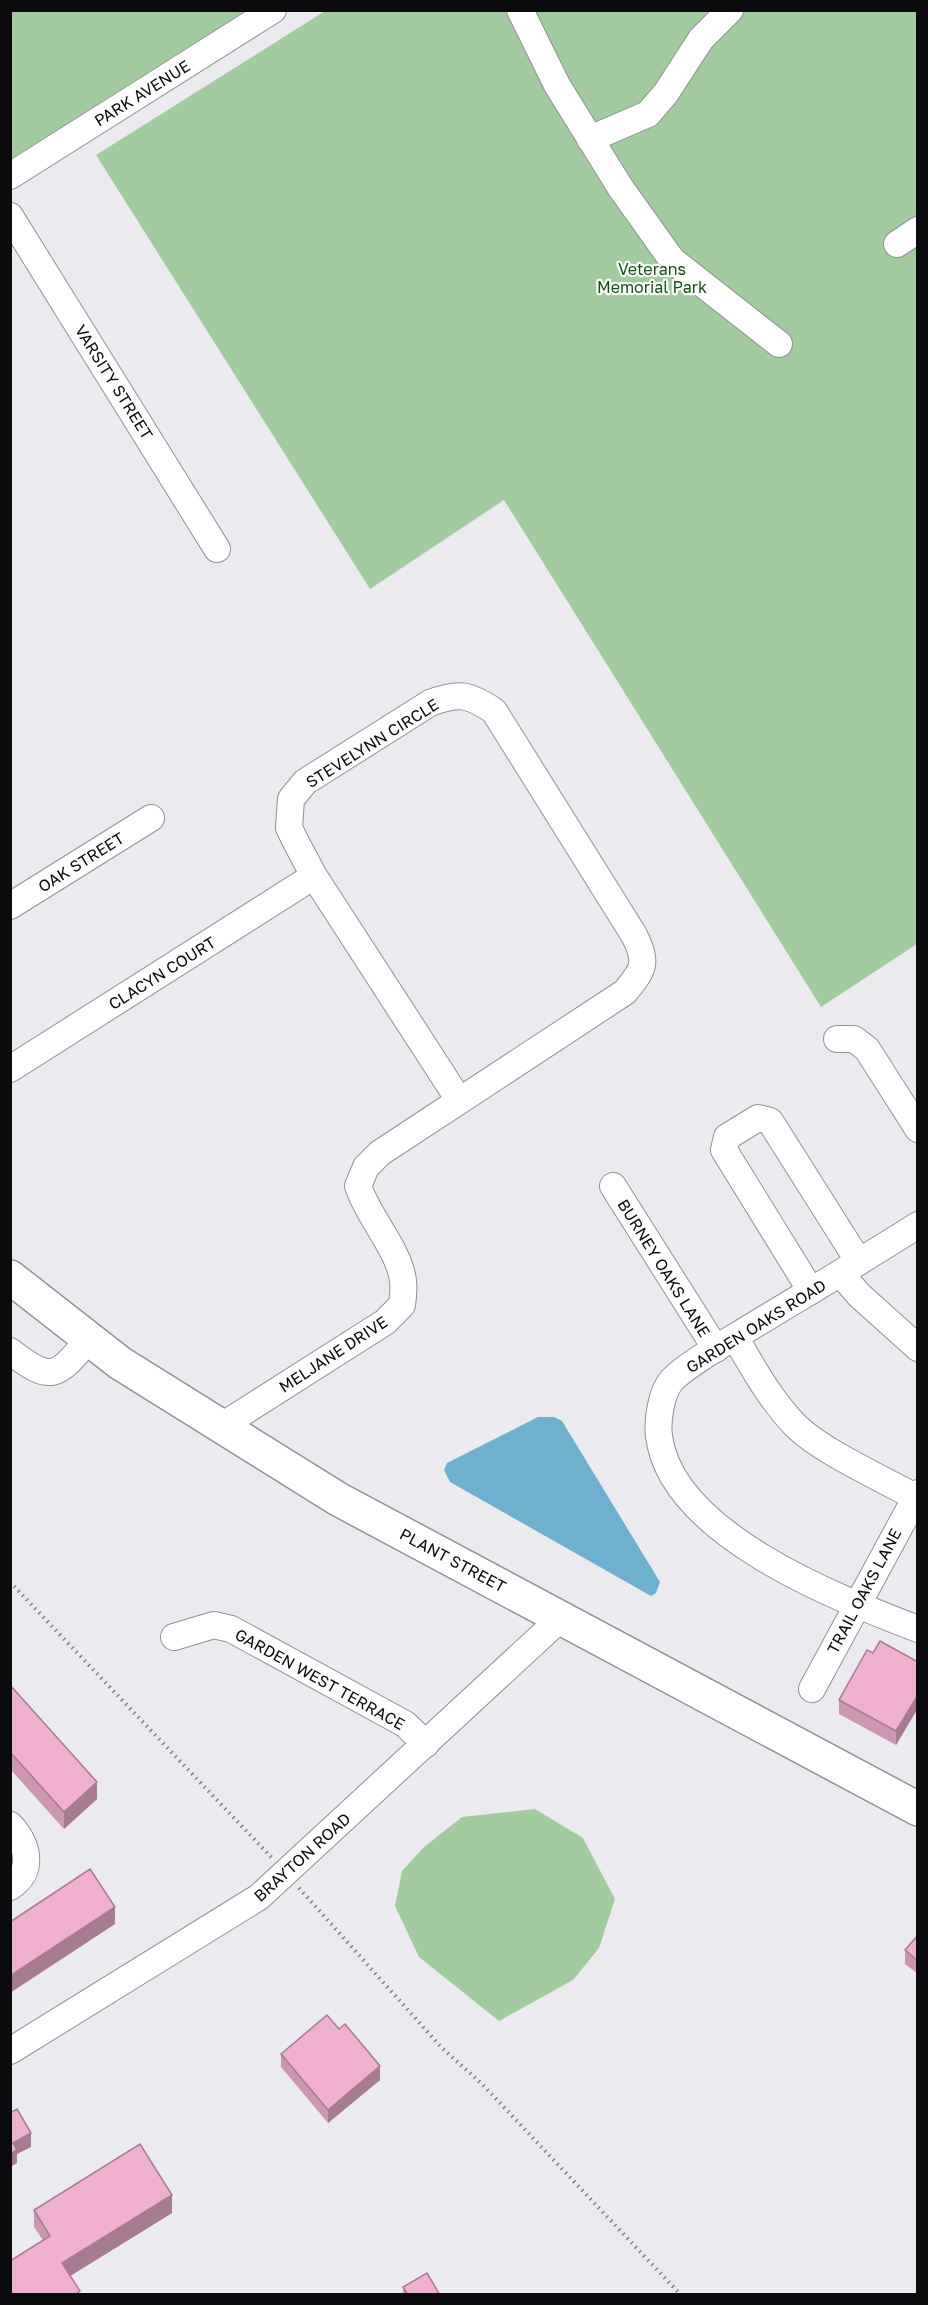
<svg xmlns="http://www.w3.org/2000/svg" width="928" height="2305" viewBox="0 0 928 2305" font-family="'Golos Text',sans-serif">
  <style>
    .green { fill: #a2cca0 }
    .water { fill: #6db1ce }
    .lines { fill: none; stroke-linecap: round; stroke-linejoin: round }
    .minor-casing { stroke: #929296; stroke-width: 28 }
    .major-casing { stroke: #929296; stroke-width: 36 }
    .path { stroke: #808083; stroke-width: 4; stroke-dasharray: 1.5 4.5; stroke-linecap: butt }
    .minor { stroke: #fff; stroke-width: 26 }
    .major { stroke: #fff; stroke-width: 33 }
    .wall { fill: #cd97b1 }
    .shaded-wall { fill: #a77b90 }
    .building { fill: #eeb0ce; stroke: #a77b90; stroke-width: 1.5 }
    .labels { text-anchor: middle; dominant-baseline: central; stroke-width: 4.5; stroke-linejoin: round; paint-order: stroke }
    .street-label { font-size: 16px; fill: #0b0b0d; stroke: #fff }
    .park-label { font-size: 16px; fill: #135115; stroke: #fff }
  </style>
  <rect width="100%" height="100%" fill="#ebebef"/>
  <g class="green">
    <polygon points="11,10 246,10 246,11 11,159"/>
    <polygon points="325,11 917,11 917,944 821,1007 504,500 370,589 96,155"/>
    <polygon points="535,1809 583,1838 615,1899 599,1948 573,1980 499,2021 419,1957 395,1906 402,1871 424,1847 462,1817"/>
  </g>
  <polygon class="water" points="538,1417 554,1417 562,1421 660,1582 656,1593 651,1596 450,1482 444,1470 447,1463"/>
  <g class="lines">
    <g class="minor-casing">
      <g id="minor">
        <polyline points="520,10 557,85 620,187 672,260 779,344"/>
        <polyline points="590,139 648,114 666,93 701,39 730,10"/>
        <polyline points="10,176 273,10"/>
        <polyline points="10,216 217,549"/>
        <polyline points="897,244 918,230"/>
        <polyline points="10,906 151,818"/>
        <polyline points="837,1039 854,1039 867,1049 918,1129"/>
        <polyline points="10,1069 314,876"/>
        <polyline points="613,1186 716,1349"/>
        <path d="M918 1225C863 1260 807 1293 751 1327 730 1340 687 1364 672 1380 661 1392 657 1422 659 1436 671 1534 837 1598 918 1629"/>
        <polyline points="840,1273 859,1295 918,1348"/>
        <polyline points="811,1291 724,1150 727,1137 758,1118 770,1121 859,1262"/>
        <path d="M735 1337C753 1368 770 1399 795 1425 819 1450 883 1479 915 1497"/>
        <path d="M10 1351C52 1384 57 1377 89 1339"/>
        <path d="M220 1427 385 1322 402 1305C403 1298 404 1289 403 1281 400 1251 368 1217 358 1186L366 1167 380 1153 625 992C644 969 648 963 634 935L494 711C469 694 459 692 430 703L305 782 291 799 289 828 298 846 314 876 459 1100"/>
        <polyline points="174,1637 214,1625 231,1629 405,1724 426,1744"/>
        <polyline points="812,1689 918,1493"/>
        <path d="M10 1825C28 1844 35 1871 10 1887"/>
        <polyline points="10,2051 259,1897 561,1618"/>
      </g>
    </g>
    <g class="major-casing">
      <polyline id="major" points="10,1277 120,1363 338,1499 918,1809"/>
    </g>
    <g class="path">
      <polyline points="10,1582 272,1858"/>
      <polyline points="299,1888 441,2047 483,2085 680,2294"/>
    </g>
    <use href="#minor" class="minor"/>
    <use href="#major" class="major"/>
  </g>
  <g class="wall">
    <polygon points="873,1653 918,1662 918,1708 896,1745 839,1714 839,1700"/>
    <polygon points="10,1685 97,1799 64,1829 10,1769"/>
    <polygon points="918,1935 918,1974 905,1964 905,1950"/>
    <polygon points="281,2054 380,2080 328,2123 281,2067"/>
    <polygon points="34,2210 172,2213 70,2276 80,2295 34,2227"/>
    <polygon points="403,2287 440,2295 403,2295"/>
  </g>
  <g class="shaded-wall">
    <polygon points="918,1695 918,1708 896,1745 896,1731"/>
    <polygon points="97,1782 97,1799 64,1829 64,1812"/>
    <polygon points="115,1907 115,1924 10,1993 10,1976"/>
    <polygon points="380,2066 380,2080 328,2123 328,2110"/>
    <polygon points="31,2133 31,2147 17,2154 17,2163 10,2167 10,2154 13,2143"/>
    <polygon points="172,2195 172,2213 62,2281 62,2263"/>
  </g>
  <g class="building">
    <polygon points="880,1641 918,1662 918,1695 896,1731 839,1700 867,1650 873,1653"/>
    <polygon points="10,1685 97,1782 64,1812 10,1752"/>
    <polygon points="90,1869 115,1907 10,1976 10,1922"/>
    <polygon points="918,1935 918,1961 905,1950"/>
    <polygon points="327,2015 339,2029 345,2024 380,2066 328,2110 281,2054"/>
    <polygon points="17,2109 31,2133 13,2143 17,2150 10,2154 10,2113"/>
    <polygon points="140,2144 172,2195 62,2263 80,2291 74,2295 10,2295 10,2261 50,2236 34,2210"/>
    <polygon points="427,2273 440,2295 408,2295 403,2287"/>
  </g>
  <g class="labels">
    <g class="street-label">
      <text transform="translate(142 93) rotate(-32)">PARK AVENUE</text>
      <text transform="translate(114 382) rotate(58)">VARSITY STREET</text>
      <text transform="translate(372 743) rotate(-32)">STEVELYNN CIRCLE</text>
      <text transform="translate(81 862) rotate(-32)">OAK STREET</text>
      <text transform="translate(162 973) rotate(-32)">CLACYN COURT</text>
      <text transform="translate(664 1268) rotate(58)">BURNEY OAKS LANE</text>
      <text transform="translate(756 1326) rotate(-32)">GARDEN OAKS ROAD</text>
      <text transform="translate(333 1354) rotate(-33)">MELJANE DRIVE</text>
      <text transform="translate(453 1560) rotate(28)">PLANT STREET</text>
      <text transform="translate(864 1591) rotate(-62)">TRAIL OAKS LANE</text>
      <text transform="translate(320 1679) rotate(29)">GARDEN WEST TERRACE</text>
      <text transform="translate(302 1857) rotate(-42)">BRAYTON ROAD</text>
    </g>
    <g class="park-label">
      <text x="652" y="269">Veterans<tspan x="652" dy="18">Memorial Park</tspan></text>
    </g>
  </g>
  <rect width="928" height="2305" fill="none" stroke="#0b0b0d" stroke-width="24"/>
</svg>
